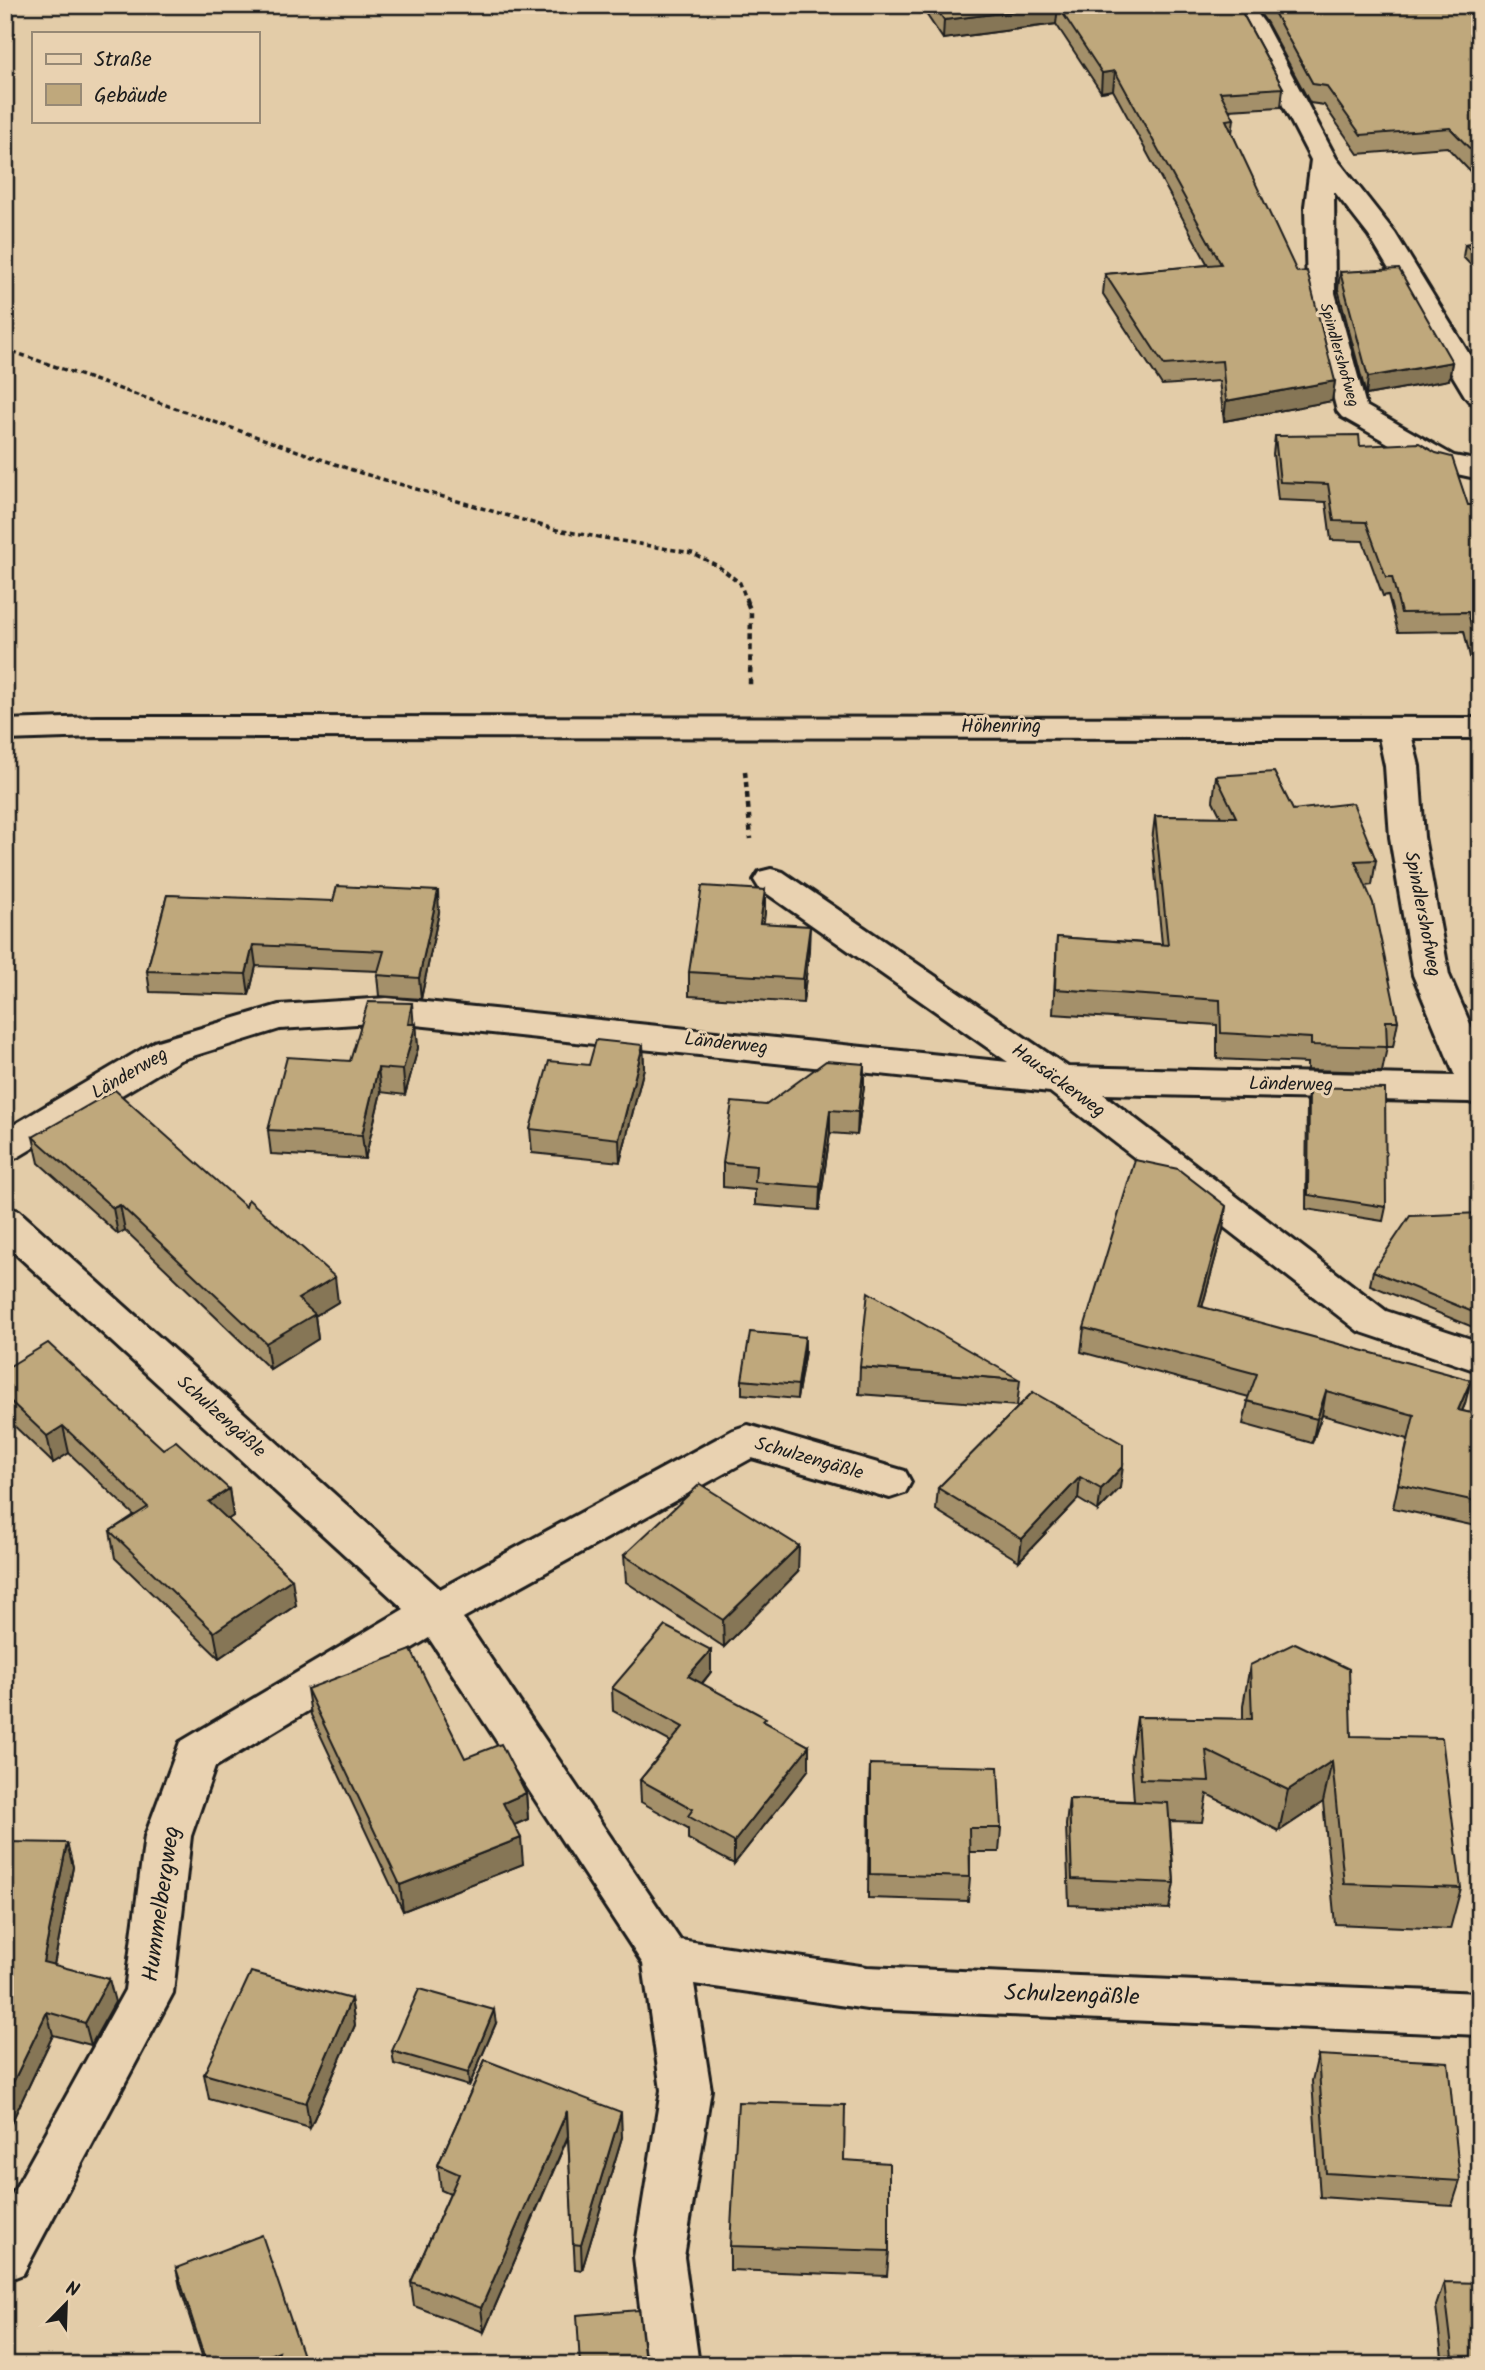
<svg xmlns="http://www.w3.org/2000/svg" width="1485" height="2370" viewBox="0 0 1485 2370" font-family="Kalam,sans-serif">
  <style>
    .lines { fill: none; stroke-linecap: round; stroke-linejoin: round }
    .minor-casing { stroke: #1c1c1c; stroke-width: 6 }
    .path-far1 { stroke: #1c1c1c; stroke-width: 3.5; stroke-dasharray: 5 3.5; stroke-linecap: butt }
    .path { stroke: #1c1c1c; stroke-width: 4.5; stroke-dasharray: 6 5; stroke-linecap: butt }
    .minor { fill: #e9d2b1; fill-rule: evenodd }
    .wall { fill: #a4906b; stroke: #1c1c1c; stroke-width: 2 }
    .shaded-wall { fill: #867657; stroke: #1c1c1c; stroke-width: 2 }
    .building { fill: #bfa87c; stroke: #1c1c1c; stroke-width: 2 }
    .labels { text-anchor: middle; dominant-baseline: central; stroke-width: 6; stroke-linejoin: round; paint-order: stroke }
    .far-street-label { font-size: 16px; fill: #1c1c1c; stroke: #e9d2b1 }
    .street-label { font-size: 19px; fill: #1c1c1c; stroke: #e9d2b1 }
    .near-street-label { font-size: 23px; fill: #1c1c1c; stroke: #e9d2b1 }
  </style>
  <rect width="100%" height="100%" fill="#e3cca8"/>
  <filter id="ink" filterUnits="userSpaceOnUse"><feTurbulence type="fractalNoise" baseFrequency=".0143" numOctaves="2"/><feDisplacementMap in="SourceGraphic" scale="14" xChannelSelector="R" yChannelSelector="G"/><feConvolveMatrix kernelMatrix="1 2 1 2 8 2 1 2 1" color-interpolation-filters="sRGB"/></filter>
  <g filter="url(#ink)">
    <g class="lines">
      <g class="minor-casing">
        <g id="minor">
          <polygon points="1226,5 1251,5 1265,24 1336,158 1395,233 1480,372 1480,405 1470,402 1465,396 1369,236 1334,191 1335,293 1366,406 1454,456 1480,461 1480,479 1434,469 1342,417 1337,411 1307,293 1305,206 1311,160 1244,30"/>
          <polygon points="96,717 1480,718 1480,738 1412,738 1419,766 1424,837 1449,975 1480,1047 1480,1105 1469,1102 1103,1094 1386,1311 1480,1342 1480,1372 1358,1331 1050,1092 387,1022 280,1029 180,1060 18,1157 5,1161 5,1130 154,1042 279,1005 387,998 1008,1062 759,888 754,880 759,872 771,869 783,872 1068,1067 1455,1076 1413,975 1390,837 1385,766 1379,738 96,737 5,740 5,720"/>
          <polygon points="5,1207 19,1211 440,1589 733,1430 748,1425 905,1471 911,1482 905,1493 890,1498 752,1458 463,1618 680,1940 867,1967 1480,1993 1480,2035 867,2009 694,1984 711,2090 684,2257 699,2365 647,2365 634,2257 661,2090 643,1964 429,1638 215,1767 191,1836 173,1993 23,2274 5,2281 5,2207 125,1990 145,1836 180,1742 404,1609 5,1244"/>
        </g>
      </g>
      <polyline class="path-far1" points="5,349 361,473 557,530 692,553 718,566 740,583 748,604"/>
      <g class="path">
        <polyline points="747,602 751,612 750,686"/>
        <polyline points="745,771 751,839"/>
      </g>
      <use href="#minor" class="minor"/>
    </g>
    <g class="wall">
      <polygon points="920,5 1238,5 1283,88 1281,107 1229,110 1234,119 1232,133 1335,381 1332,401 1224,421 1219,381 1162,385 1103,294 1105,274 1208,265 1113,90 1101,92 1056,24 943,39"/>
      <polygon points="1254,5 1480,5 1480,182 1447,147 1358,154 1324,105 1310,103 1267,23"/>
      <polygon points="1480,242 1480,275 1463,257 1465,244"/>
      <polygon points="1340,272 1452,362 1449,380 1366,395 1338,289"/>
      <polygon points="1275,436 1360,446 1468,505 1480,505 1480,670 1473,670 1464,631 1398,632 1388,595 1383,596 1363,541 1331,540 1326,502 1278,500 1273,454"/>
      <polygon points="1216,776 1293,810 1376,860 1372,885 1365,886 1398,1021 1393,1047 1387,1047 1382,1072 1307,1070 1307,1063 1217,1059 1217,1025 1053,1014 1057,937 1162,944 1152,841 1155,816 1221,817 1213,801"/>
      <polygon points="765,890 763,923 809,950 803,1003 689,996 689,972"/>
      <polygon points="167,895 439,912 421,999 379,996 377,975 378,971 256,966 249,995 150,992 147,971"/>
      <polygon points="414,1024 416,1024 418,1048 405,1095 381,1092 365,1159 271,1154 268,1130"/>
      <polygon points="643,1045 644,1068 620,1162 532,1153 530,1129"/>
      <polygon points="864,1087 857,1135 830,1133 819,1210 755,1205 755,1190 723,1187 723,1163 766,1105"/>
      <polygon points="1309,1087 1386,1207 1383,1221 1306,1209 1307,1101"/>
      <polygon points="33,1137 338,1302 315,1316 318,1339 270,1369 125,1230 118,1234 39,1163"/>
      <polygon points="1480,1213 1480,1330 1370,1285 1373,1271"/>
      <polygon points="1223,1230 1202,1307 1465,1404 1462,1411 1480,1415 1480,1527 1393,1508 1408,1439 1322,1415 1312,1443 1243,1424 1249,1397 1081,1352 1084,1328"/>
      <polygon points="805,1337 805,1351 797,1399 742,1394 742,1380"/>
      <polygon points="860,1367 1020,1380 1017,1406 859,1394"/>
      <polygon points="5,1369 163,1449 229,1489 233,1516 228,1519 296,1605 219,1658 115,1558 110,1531 134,1515 69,1453 53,1463 5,1417"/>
      <polygon points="1033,1392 1120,1488 1098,1511 1078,1499 1019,1561 936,1510 938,1488"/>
      <polygon points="624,1555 798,1572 724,1647 626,1582"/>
      <polygon points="711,1650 711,1672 702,1684 765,1723 809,1746 809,1769 734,1864 688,1839 688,1828 641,1802 640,1780 671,1742 613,1711 612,1688"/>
      <polygon points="1250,1665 1351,1736 1461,1888 1450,1929 1335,1924 1323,1802 1279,1831 1207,1794 1202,1822 1170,1821 1174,1883 1169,1909 1069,1905 1066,1825 1069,1799 1134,1801 1131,1758 1137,1717 1243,1719 1243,1706"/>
      <polygon points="307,1689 465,1758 526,1793 528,1819 514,1825 523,1864 403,1911 311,1715"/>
      <polygon points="870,1764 1001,1828 999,1852 970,1852 970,1877 968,1901 868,1898 869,1789"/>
      <polygon points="67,1843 73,1867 54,1965 115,2002 91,2045 53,2035 5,2136"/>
      <polygon points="351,1999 355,2025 310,2128 209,2099 204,2074"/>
      <polygon points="496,2023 469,2086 394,2064 392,2051"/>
      <polygon points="1318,2055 1460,2181 1452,2206 1320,2197 1312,2081"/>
      <polygon points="485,2060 622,2137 582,2270 575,2269 568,2137 484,2332 414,2306 411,2282 450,2194 441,2190 438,2165"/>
      <polygon points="844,2160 889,2251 887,2276 730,2270 730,2246"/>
      <polygon points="176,2268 306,2365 205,2365 180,2287"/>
      <polygon points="1444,2282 1480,2365 1443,2365 1436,2306"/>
    </g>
    <g class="shaded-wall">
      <polygon points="1058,6 1056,24 943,39 944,20"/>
      <polygon points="1115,71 1113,90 1101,92 1102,73"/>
      <polygon points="1452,362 1449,380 1366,395 1368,377"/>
      <polygon points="1335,381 1332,401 1224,421 1226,401"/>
      <polygon points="765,890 765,914 760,947 760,923"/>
      <polygon points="438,891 439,912 421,999 419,978"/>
      <polygon points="810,926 809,950 803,1003 803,979"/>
      <polygon points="253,945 256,966 249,995 246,974"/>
      <polygon points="412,1003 414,1028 416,1024 418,1048 405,1095 403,1070 408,1024"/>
      <polygon points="643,1045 644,1068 620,1162 619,1139"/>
      <polygon points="864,1064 864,1087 857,1135 858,1112"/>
      <polygon points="378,1068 381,1092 365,1159 362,1135"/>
      <polygon points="830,1110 830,1133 819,1210 820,1187"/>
      <polygon points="120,1205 125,1230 118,1234 113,1208"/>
      <polygon points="1226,1206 1223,1230 1196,1330 1199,1306"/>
      <polygon points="335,1277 338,1302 315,1316 318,1339 270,1369 266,1343 298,1299"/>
      <polygon points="805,1337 805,1351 797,1399 798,1385"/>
      <polygon points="1471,1380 1465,1404 1452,1434 1458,1410"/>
      <polygon points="1326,1391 1322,1415 1312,1443 1317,1419"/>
      <polygon points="63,1426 69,1453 53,1463 47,1436"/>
      <polygon points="1123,1466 1120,1488 1098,1511 1101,1489"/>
      <polygon points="1080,1477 1078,1499 1019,1561 1022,1539"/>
      <polygon points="229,1489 233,1516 214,1529 209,1502"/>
      <polygon points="799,1546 798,1572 724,1647 723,1620"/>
      <polygon points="292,1579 296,1605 219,1658 214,1632"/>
      <polygon points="711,1650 711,1672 689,1699 688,1676"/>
      <polygon points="809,1746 809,1769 734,1864 734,1842"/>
      <polygon points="1332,1761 1323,1802 1279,1831 1288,1790"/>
      <polygon points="526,1793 528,1819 505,1829 503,1803"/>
      <polygon points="521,1838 523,1864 403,1911 400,1885"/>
      <polygon points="67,1843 73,1867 50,1985 43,1962"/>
      <polygon points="109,1979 115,2002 91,2045 85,2023"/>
      <polygon points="351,1999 355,2025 310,2128 306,2103"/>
      <polygon points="494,2010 496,2023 469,2086 468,2073"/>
      <polygon points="47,2012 53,2035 5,2136 5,2099"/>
      <polygon points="567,2111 568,2136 484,2332 481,2308"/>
      <polygon points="621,2112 622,2137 582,2270 581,2245"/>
      <polygon points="279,2351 282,2365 244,2365"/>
    </g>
    <g class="building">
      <polygon points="934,5 1238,5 1283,88 1220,92 1234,119 1226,120 1297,272 1307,271 1335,381 1226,401 1222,361 1164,365 1105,274 1221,264 1115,71 1102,73 1058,6 944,20"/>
      <polygon points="1270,5 1480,5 1480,87 1475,87 1480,91 1480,159 1450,128 1361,135 1326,86 1313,84"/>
      <polygon points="1480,242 1480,260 1465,244"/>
      <polygon points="1399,269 1452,362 1368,377 1340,272"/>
      <polygon points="1359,435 1360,446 1419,443 1436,453 1452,457 1468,505 1480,505 1480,651 1477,651 1468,612 1401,613 1392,577 1386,577 1366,522 1334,521 1328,484 1280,482 1275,436"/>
      <polygon points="1274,772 1293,810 1353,803 1376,860 1355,861 1373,903 1398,1021 1386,1021 1387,1047 1311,1045 1311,1038 1221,1033 1220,1000 1055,989 1057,937 1168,945 1155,816 1236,817 1216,776"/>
      <polygon points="337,886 438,891 419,978 377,975 384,951 253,945 246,974 147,971 167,895 333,901"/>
      <polygon points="702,886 765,890 760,923 810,926 803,979 689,972"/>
      <polygon points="368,1002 412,1003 408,1024 416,1024 403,1070 378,1068 362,1135 268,1130 287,1057 350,1061"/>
      <polygon points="596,1040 643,1045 619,1139 530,1129 549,1061 589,1065"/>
      <polygon points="826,1061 864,1064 858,1112 830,1110 820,1187 755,1182 756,1166 723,1163 732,1102 766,1105"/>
      <polygon points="1309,1087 1385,1089 1386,1207 1308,1195"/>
      <polygon points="115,1090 246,1207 248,1199 335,1277 298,1299 315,1314 266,1343 120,1205 113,1208 33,1137"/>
      <polygon points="1135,1160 1178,1169 1226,1206 1199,1306 1471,1380 1458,1410 1480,1415 1480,1502 1398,1484 1414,1415 1326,1391 1317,1419 1247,1401 1257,1374 1084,1328"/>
      <polygon points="1480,1213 1480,1315 1373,1271 1410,1216"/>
      <polygon points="868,1292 1020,1380 860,1367"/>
      <polygon points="750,1332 805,1337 798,1385 742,1380"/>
      <polygon points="48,1343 163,1449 176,1441 229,1489 209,1502 292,1579 214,1632 110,1531 148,1507 63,1426 47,1436 5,1396 5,1369"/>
      <polygon points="1033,1392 1123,1444 1123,1466 1101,1489 1080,1477 1022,1539 938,1488"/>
      <polygon points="700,1484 799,1546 723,1620 624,1555"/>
      <polygon points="665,1626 711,1650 688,1676 766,1718 763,1721 809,1746 734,1842 688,1816 693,1809 640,1780 683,1727 612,1688"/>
      <polygon points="1295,1643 1349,1669 1351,1736 1442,1738 1461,1888 1344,1884 1332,1761 1288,1790 1206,1750 1209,1781 1141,1779 1137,1717 1252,1719 1250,1665"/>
      <polygon points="411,1650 465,1758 501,1744 526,1793 503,1803 521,1838 400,1885 307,1689"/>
      <polygon points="870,1764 998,1767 1001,1828 969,1828 970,1877 870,1874"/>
      <polygon points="1069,1799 1168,1803 1174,1883 1072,1879"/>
      <polygon points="5,1842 67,1843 43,1962 109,1979 85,2023 47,2012 5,2099"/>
      <polygon points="251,1972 351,1999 306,2103 204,2074"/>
      <polygon points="419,1989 494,2010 468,2073 392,2051"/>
      <polygon points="1318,2055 1448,2062 1460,2181 1326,2173"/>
      <polygon points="485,2060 621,2112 581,2245 573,2244 567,2111 481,2308 411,2282 459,2174 438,2165"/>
      <polygon points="738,2102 845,2105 844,2160 889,2163 889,2251 730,2246"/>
      <polygon points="262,2235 306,2365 274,2365 279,2351 244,2365 207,2365 176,2268"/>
      <polygon points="1444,2282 1480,2283 1480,2365 1454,2365"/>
      <polygon points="639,2310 644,2353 648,2355 649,2365 580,2365 577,2315"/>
    </g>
  </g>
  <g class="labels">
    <g class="far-street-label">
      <text transform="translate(1339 355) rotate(74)">Spindlershofweg</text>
    </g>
    <g class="street-label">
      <text x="1001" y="727">Höhenring</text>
      <text transform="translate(1422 914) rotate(79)">Spindlershofweg</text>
      <text transform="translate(726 1044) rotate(6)">Länderweg</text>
      <text transform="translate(130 1074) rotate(-30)">Länderweg</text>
      <text transform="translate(1058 1081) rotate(36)">Hausäckerweg</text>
      <text transform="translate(1291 1085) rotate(1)">Länderweg</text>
      <text transform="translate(221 1417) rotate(42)">Schulzengäßle</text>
      <text transform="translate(809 1459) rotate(16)">Schulzengäßle</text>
    </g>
    <g class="near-street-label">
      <text transform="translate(162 1904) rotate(-82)">Hummelbergweg</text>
      <text transform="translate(1072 1996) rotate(2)">Schulzengäßle</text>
    </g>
  </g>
  <rect width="1485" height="2370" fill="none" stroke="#e9d2b1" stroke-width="28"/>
  <rect x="14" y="14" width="1457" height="2342" fill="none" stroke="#1c1c1c" stroke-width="2.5" filter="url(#ink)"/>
  <rect x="32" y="32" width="228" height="91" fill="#e9d2b1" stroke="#978975" stroke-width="2"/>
  <rect x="46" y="54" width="35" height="10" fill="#e9d2b1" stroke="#978975" stroke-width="2"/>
  <text x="94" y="66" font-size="21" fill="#1c1c1c">Straße</text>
  <rect x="46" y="84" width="35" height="21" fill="#bfa87c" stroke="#978975" stroke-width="2"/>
  <text x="94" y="102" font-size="21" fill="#1c1c1c">Gebäude</text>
  <g transform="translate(66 2304) rotate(23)" stroke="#e9d2b1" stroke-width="5" paint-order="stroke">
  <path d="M0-5L12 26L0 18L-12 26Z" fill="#1c1c1c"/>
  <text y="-10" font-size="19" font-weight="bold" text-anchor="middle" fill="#1c1c1c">N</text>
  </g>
</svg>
